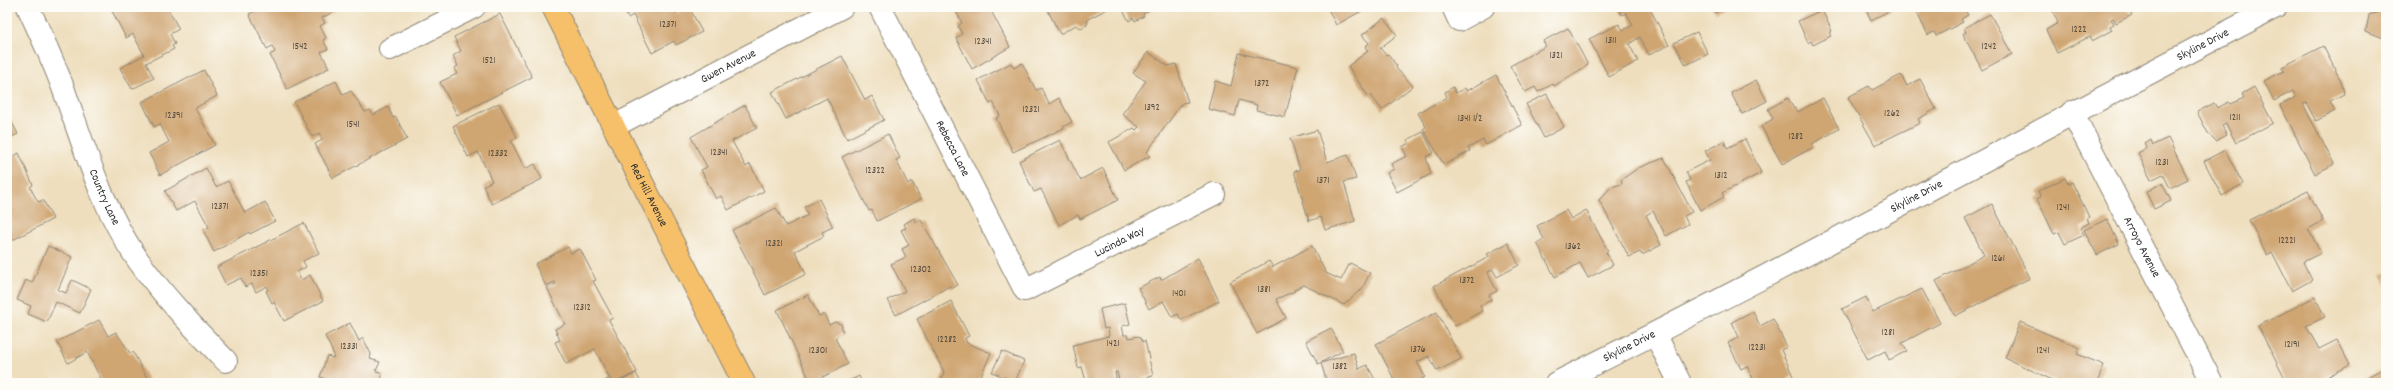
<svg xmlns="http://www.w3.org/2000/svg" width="2393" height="390" viewBox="0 0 2393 390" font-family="Dekko,sans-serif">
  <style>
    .building { fill: #cfa572 }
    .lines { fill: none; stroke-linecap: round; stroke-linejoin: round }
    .minor-casing { stroke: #8c8474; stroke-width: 24 }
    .major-casing { stroke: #8c8474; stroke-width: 24 }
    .minor { stroke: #fff; stroke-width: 22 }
    .major { stroke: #f6c06b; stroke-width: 22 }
    .labels { text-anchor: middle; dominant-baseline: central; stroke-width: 3; stroke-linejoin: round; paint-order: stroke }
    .number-label { font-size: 10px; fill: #544a3d }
    .street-label { font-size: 12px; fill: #2b2b2b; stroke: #fdfcf7 }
  </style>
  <rect width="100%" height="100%" fill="#fdfcf7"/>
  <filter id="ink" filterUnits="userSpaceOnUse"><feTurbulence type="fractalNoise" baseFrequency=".025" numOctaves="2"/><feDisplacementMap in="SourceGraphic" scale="8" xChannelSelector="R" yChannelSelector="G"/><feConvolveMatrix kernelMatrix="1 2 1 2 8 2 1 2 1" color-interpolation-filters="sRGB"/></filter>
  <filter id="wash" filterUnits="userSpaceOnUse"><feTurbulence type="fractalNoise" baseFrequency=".012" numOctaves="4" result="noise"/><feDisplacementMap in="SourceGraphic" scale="16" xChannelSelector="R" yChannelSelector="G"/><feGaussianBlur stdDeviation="0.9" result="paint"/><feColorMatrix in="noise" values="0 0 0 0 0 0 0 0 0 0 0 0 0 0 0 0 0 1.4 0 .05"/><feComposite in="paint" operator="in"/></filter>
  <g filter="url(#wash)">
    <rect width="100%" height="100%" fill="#eedebd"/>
    <g id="blocks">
      <g class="building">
        <polygon points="115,7 167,7 179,29 170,34 175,44 172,46 174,49 146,63 154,78 132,89 120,68 144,55 133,34 126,38 111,9"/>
        <polygon points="264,7 336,7 333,12 322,18 325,23 320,26 326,38 323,40 328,49 321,52 329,68 287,89 270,55 275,52 272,46 267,49 249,14"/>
        <polygon points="622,7 672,7 676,13 689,7 702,32 676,45 674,41 652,53 633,15 628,18"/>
        <polygon points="954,7 989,7 1010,47 972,69 956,38 962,34 958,26 962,23"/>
        <polygon points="1046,7 1111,7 1088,19 1087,25 1081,28 1076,25 1060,34"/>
        <polygon points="1121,7 1150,7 1151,9 1143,14 1144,16 1135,21 1133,18 1129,21"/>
        <polygon points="1327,7 1369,7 1336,25"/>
        <polygon points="1618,7 1649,7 1669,45 1649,55 1640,37 1629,44 1638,61 1609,77 1589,39 1619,24 1623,30 1633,25 1626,13 1622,15"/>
        <polygon points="1712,7 1727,7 1715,13"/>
        <polygon points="1865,7 1897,7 1871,20"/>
        <polygon points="1914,7 1963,7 1968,15 1961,19 1963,22 1936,36 1934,32 1928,35"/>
        <polygon points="2062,7 2132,7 2128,9 2132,15 2116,23 2113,18 2111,19 2114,24 2110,26 2112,30 2092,41 2089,37 2057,53 2046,30 2058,23 2053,12"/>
        <polygon points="2380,7 2386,7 2386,39 2366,31 2369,15 2378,12"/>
        <polygon points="1822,10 1832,31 1829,33 1831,36 1813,45 1811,41 1808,43 1798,21"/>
        <polygon points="500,14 532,77 457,115 440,82 457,74 454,68 458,66 453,56 461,51 454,37"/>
        <polygon points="1990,14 2012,54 1982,70 1963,34 1966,32 1964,28"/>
        <polygon points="1384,18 1397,35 1380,48 1386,55 1388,54 1397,66 1396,68 1413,86 1382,110 1370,94 1368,96 1348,66 1368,51 1365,47 1369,43 1362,35"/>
        <polygon points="1568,28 1588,65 1554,86 1553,84 1538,92 1535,87 1525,92 1510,66 1546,46 1543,41"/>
        <polygon points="1697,32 1708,54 1686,65 1674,43"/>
        <polygon points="2323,46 2342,83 2344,94 2330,101 2335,111 2316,121 2306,103 2303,104 2334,164 2315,174 2280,105 2296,97 2293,91 2274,101 2264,81 2284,71 2282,67"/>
        <polygon points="1148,52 1168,66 1176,64 1188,102 1182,103 1147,152 1150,156 1124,170 1109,142 1134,128 1136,130 1139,127 1122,114 1146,81 1133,73"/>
        <polygon points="1239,53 1298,67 1285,117 1256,110 1257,105 1239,100 1235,116 1208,109 1215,81 1231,86"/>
        <polygon points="842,56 865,100 872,96 884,120 847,139 827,98 786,119 772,92"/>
        <polygon points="1011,63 1014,68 1022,63 1036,90 1041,88 1049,104 1059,98 1072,122 1063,127 1064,128 1013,152 996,118 1000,116 993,102 990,104 978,80"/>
        <polygon points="204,70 217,96 195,108 215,145 160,175 149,153 169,142 160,124 154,127 142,102"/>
        <polygon points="1496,75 1522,125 1486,145 1483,140 1468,148 1470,151 1444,165 1423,129 1426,127 1418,113 1447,97 1445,92 1453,87 1456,93 1465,88 1467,91"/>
        <polygon points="1901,75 1907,86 1920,79 1936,109 1918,119 1920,123 1875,145 1848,97 1869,86 1872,90"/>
        <polygon points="1756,80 1767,101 1742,114 1731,93"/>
        <polygon points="336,81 343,95 351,91 365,112 370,110 373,115 388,107 393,118 396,117 407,139 333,178 315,144 322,140 319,133 312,137 294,102"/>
        <polygon points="2254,87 2273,123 2236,143 2226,124 2222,126 2227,135 2216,141 2208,133 2197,112 2214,103 2217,108 2229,102 2231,104 2244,98 2242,94"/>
        <polygon points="1547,94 1564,127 1544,138 1526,104"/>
        <polygon points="1788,98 1794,109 1796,108 1798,112 1823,98 1839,129 1812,144 1814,147 1782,164 1761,126 1773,119 1768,109"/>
        <polygon points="499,103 517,137 511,141 525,169 535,164 542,179 492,204 483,186 492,181 478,152 468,157 453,126"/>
        <polygon points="745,105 757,128 732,141 746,167 750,164 764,191 728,210 721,196 716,199 701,170 707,167 691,137"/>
        <polygon points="7,113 18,134 7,139"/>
        <polygon points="1317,130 1327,162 1348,155 1356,179 1344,182 1355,221 1325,230 1321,217 1309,221 1294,171 1300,170 1290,138"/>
        <polygon points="1423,132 1434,153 1426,157 1431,174 1397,192 1387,173 1394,169 1391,164 1407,156 1402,147 1409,143 1407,140"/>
        <polygon points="888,134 900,158 896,160 908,184 912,182 921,199 877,221 872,210 869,211 842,157"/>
        <polygon points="2168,138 2188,179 2170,188 2163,174 2151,180 2138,153 2147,148 2145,144 2151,140 2153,145"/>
        <polygon points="1745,139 1761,173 1722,193 1724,197 1700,210 1686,182 1690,180 1686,172 1710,160 1705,151 1724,141 1727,148"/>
        <polygon points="1060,140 1080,180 1103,168 1118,200 1080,219 1078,215 1059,225 1041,189 1034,192 1019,161"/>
        <polygon points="2225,150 2243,184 2222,196 2204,161"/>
        <polygon points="19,153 33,185 30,187 38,202 43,200 53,219 7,243 7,160"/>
        <polygon points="1664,158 1692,212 1684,216 1688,224 1666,236 1653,211 1646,215 1661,245 1642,255 1640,252 1629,257 1599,200 1611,187 1622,184 1621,180 1638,168"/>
        <polygon points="206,168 216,187 228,181 245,213 265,202 275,221 250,234 249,232 214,252 203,230 209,227 195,201 176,211 165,191"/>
        <polygon points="2065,178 2068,184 2072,182 2089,217 2087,218 2089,223 2080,228 2084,235 2065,244 2059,232 2054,234 2037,199 2041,197 2038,191"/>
        <polygon points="2162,183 2171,201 2154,209 2146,192"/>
        <polygon points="2308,191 2323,221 2308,229 2321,253 2303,262 2312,280 2292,291 2272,252 2267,255 2249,220"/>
        <polygon points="819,199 833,227 822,232 824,236 795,251 806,274 765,295 732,230 776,208 786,226 808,215 804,207"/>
        <polygon points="1992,204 2030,278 1955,316 1936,281 1984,255 1965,218"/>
        <polygon points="1566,210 1571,219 1586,210 1608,251 1606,252 1613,265 1588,278 1580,263 1555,277 1537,243 1544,239 1537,226"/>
        <polygon points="914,218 916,222 921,220 958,285 951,289 950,286 896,315 888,300 905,291 891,264 906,257 902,249 909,245 901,230 906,228 904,224"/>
        <polygon points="2107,219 2119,244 2097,255 2084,230"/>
        <polygon points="304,223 319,253 303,261 306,267 297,272 301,280 310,275 323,301 284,321 274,302 272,303 266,291 268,290 267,286 256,292 252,284 245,287 241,278 226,285 217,267"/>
        <polygon points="1508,243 1519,265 1497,277 1493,270 1487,272 1497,291 1489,295 1491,300 1480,306 1482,311 1455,326 1434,286 1489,257 1487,254"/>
        <polygon points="48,246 72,257 58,290 66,293 72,280 91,289 80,313 56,302 47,322 28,314 31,306 17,300 26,280 32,283"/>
        <polygon points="1312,246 1326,273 1341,280 1350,263 1370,273 1361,291 1359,291 1344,305 1304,285 1294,290 1295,291 1276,299 1286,318 1257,334 1230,282 1269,261 1273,267"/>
        <polygon points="568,247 571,253 580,249 596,280 593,281 613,318 609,320 637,372 615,383 612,383 595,349 566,364 555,342 560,340 555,329 565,324 547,288 556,284 555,282 546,286 535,264"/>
        <polygon points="1198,258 1219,301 1181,320 1178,314 1172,317 1163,301 1149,309 1138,288 1160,277 1161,280"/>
        <polygon points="2386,273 2386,285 2381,275"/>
        <polygon points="1922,289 1940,323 1902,343 1907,351 1889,360 1885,351 1868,360 1842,309 1866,297 1873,312"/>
        <polygon points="808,295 819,316 824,314 829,325 835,322 841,324 843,332 835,338 848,364 811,383 777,310"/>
        <polygon points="2315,297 2325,317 2306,326 2319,349 2337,340 2350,365 2315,383 2287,383 2258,326"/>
        <polygon points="951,301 969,336 965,338 967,343 991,353 978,383 940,383 944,372 917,319"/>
        <polygon points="1125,303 1130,324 1122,326 1124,335 1128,335 1129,338 1139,336 1143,342 1145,341 1153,376 1120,383 1117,372 1115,372 1117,383 1081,383 1086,381 1082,367 1078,368 1073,345 1109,336 1108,328 1104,329 1100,309"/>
        <polygon points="1753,311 1760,326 1773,319 1787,347 1781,350 1793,376 1779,383 1755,383 1747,366 1741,369 1728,343 1739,337 1732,322"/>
        <polygon points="1437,312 1461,359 1437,371 1429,356 1417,362 1425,377 1415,383 1396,383 1376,344"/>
        <polygon points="99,320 108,336 116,332 130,353 133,352 148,380 143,383 98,383 102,381 87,352 68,363 57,342"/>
        <polygon points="2020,322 2080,348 2077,354 2104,365 2097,383 2059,383 2005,358"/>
        <polygon points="350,323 359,341 363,338 371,354 370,359 380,362 376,371 383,373 380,383 325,383 326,379 320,377 327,356 333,358 334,355 325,336"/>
        <polygon points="1331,328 1343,351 1318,364 1306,341"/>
        <polygon points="1002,351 1024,361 1015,382 992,372"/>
        <polygon points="1354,353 1359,369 1367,365 1377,383 1327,383 1321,363"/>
        <polygon points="2386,367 2386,383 2356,383"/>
        <polygon points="636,373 641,383 617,383"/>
        <polygon points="859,376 862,383 846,383"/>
        <polygon points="608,379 610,383 601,383"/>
      </g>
    </g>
  </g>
  <g filter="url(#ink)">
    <use href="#blocks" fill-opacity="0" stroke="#8c8474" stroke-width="1"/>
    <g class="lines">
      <g class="minor-casing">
        <g id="minor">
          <path id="s1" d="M28 7C40 33 52 58 62 85 84 145 101 207 138 260 164 297 195 329 226 361"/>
          <path id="s2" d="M880 7 1025 290 1214 194"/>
          <polyline points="1453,7 1459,20 1483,7"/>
          <polyline points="390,49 474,7"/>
          <path id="s3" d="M2072 112 2212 383"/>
          <path id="s4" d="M614 126 842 7"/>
          <polyline points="1655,334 1680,383"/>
          <path id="s5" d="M1556 383C1798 263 2035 131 2276 7"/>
        </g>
      </g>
      <g class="major-casing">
        <g id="major">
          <path id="s6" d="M553 7 744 383"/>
        </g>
      </g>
      <use href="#minor" class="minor"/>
      <use href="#major" class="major"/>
    </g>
  </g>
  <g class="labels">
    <g class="number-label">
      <text x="668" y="25">12371</text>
      <text x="2079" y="30">1222</text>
      <text x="1611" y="41">1311</text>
      <text x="983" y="42">12341</text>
      <text x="300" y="47">1542</text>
      <text x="1989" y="47">1242</text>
      <text x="1556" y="56">1321</text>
      <text x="489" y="61">1521</text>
      <text x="1262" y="84">1372</text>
      <text x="1152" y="108">1392</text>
      <text x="1031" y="110">12321</text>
      <text x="1892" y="114">1262</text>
      <text x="174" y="116">12391</text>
      <text x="2235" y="118">1211</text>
      <text x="1470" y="119">1341 1/2</text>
      <text x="353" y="125">1541</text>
      <text x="1796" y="137">1282</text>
      <text x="719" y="153">12341</text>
      <text x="498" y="154">12332</text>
      <text x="2162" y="163">1231</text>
      <text x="875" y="171">12322</text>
      <text x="1721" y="176">1312</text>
      <text x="1323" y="181">1371</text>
      <text x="220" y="207">12371</text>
      <text x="2063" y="208">1241</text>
      <text x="2287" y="241">12221</text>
      <text x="774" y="244">12321</text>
      <text x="1573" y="247">1362</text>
      <text x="1998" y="259">1261</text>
      <text x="921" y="270">12302</text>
      <text x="259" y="274">12351</text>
      <text x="1467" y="281">1372</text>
      <text x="1264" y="290">1381</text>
      <text x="1179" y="294">1401</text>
      <text x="582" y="308">12312</text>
      <text x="1888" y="333">1281</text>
      <text x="947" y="340">12282</text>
      <text x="1113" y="344">1421</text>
      <text x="2292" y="345">12191</text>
      <text x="349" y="347">12331</text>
      <text x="1757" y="348">12231</text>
      <text x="1418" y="350">1376</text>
      <text x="818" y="351">12301</text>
      <text x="2043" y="351">1241</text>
      <text x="1340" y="367">1382</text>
    </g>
    <g class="street-label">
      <text stroke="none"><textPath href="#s5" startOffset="730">Skyline Drive</textPath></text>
      <text stroke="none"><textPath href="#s4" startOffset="129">Gwen Avenue</textPath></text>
      <text stroke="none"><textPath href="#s2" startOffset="159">Rebecca Lane</textPath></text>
      <text stroke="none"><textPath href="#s6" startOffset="211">Red Hill Avenue</textPath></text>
      <text stroke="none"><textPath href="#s5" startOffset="406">Skyline Drive</textPath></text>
      <text stroke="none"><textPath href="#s1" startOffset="205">Country Lane</textPath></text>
      <text stroke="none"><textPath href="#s2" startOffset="424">Lucinda Way</textPath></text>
      <text stroke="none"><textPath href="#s3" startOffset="152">Arroyo Avenue</textPath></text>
      <text stroke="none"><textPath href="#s5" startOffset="82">Skyline Drive</textPath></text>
    </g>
  </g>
  <rect width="2393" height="390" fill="none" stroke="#fdfcf7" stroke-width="24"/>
</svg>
